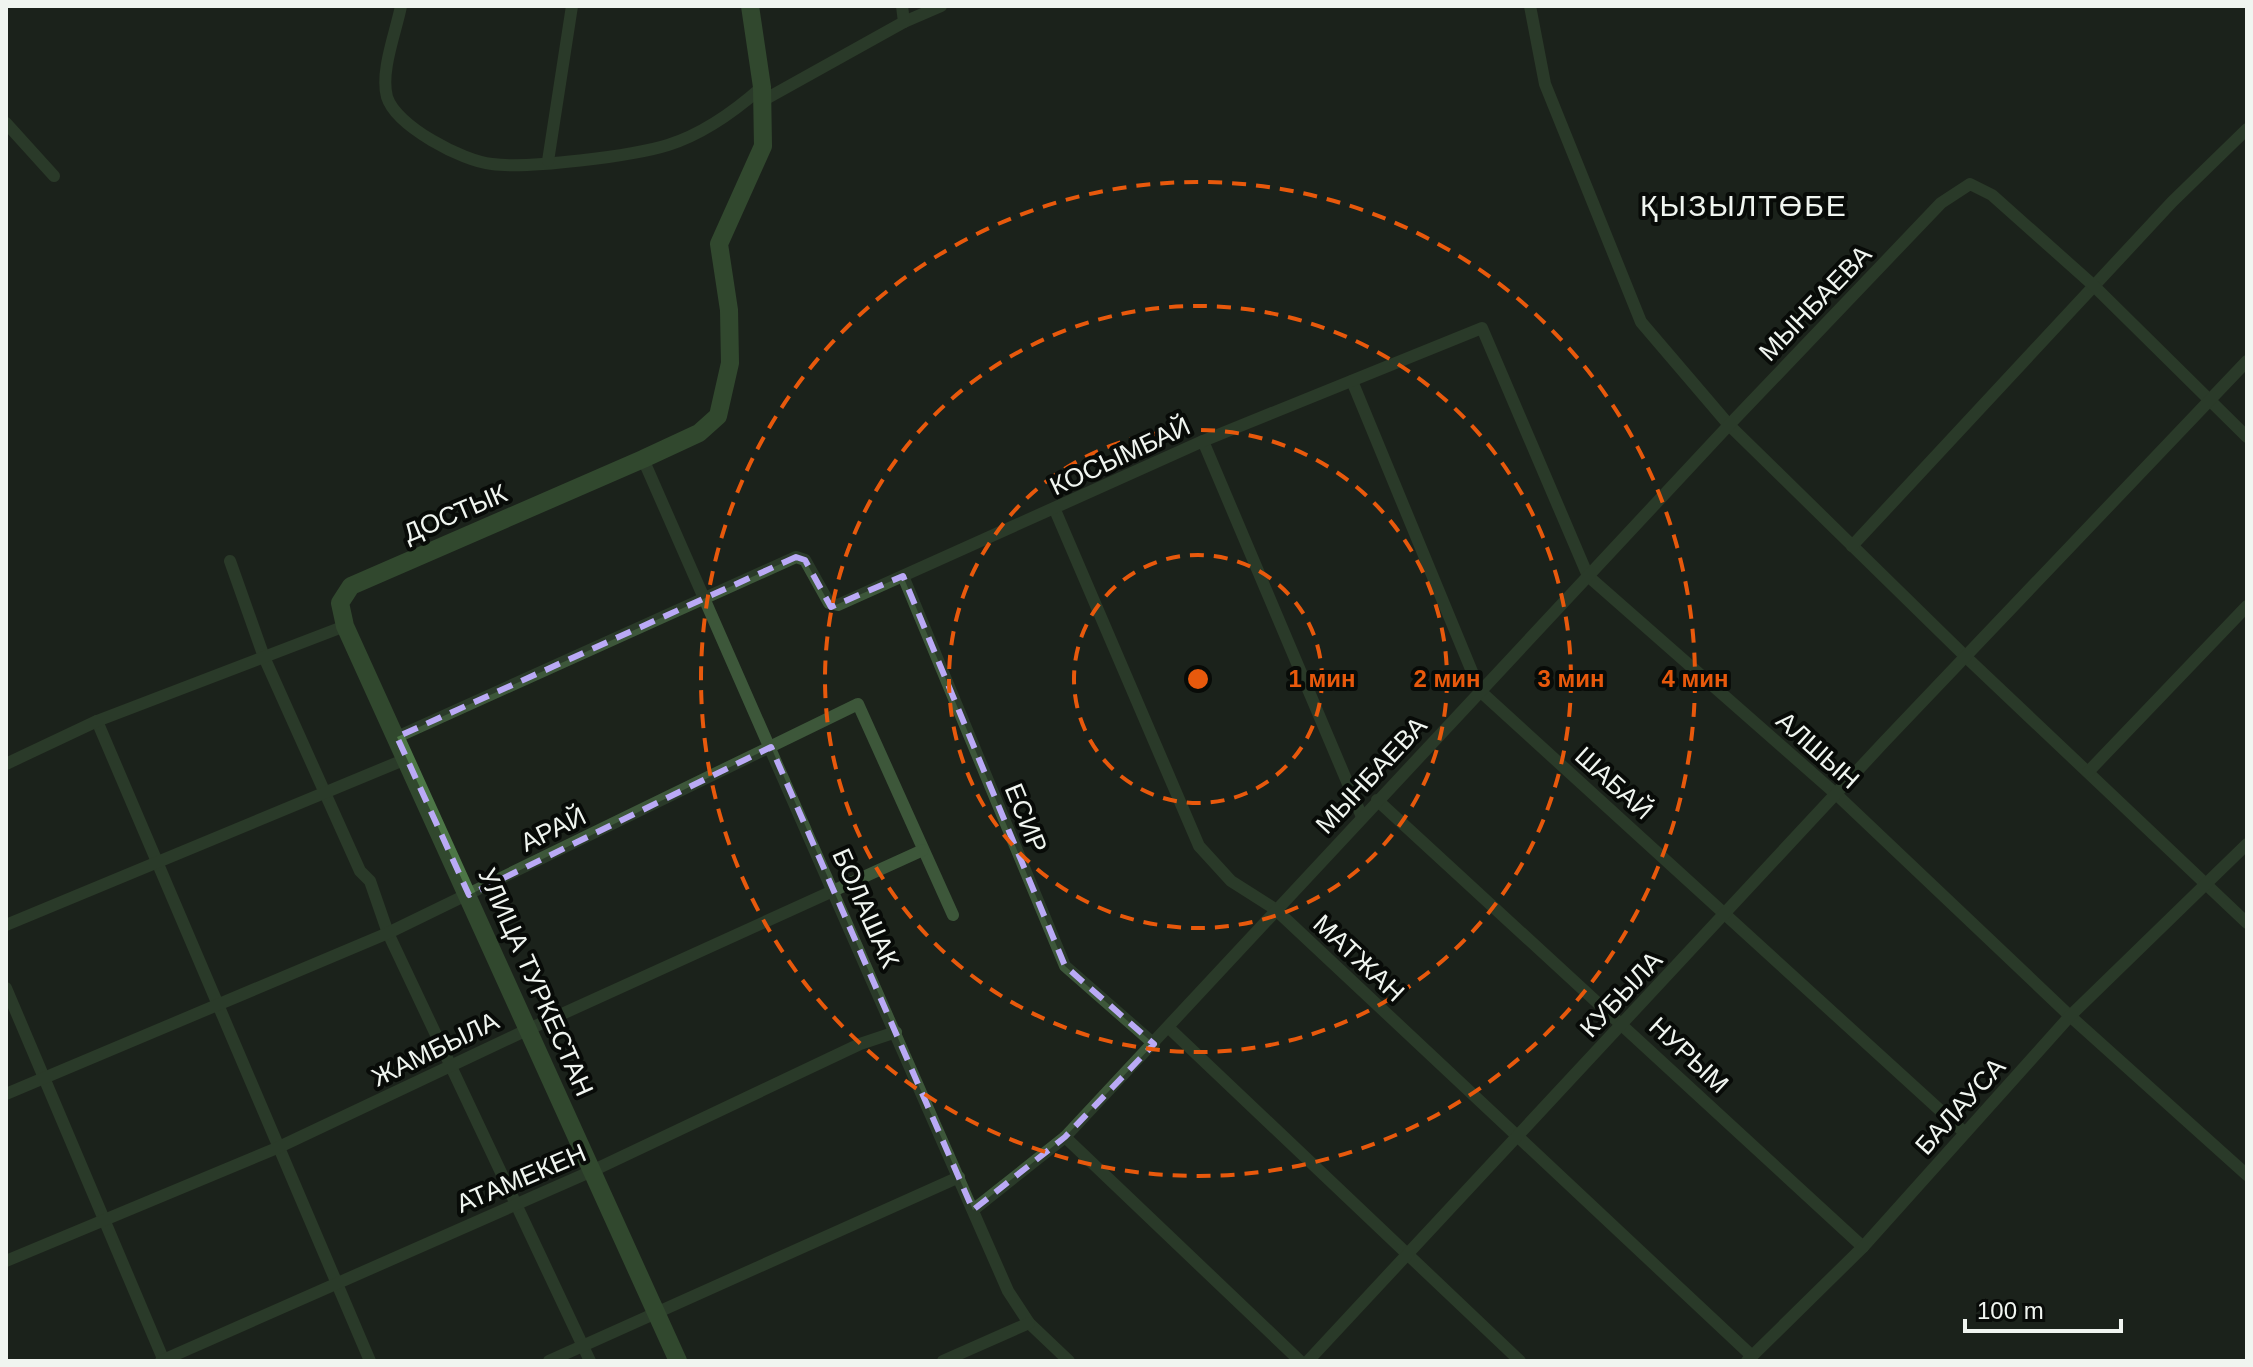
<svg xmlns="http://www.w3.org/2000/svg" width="2253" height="1367" viewBox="0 0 2253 1367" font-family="Arial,sans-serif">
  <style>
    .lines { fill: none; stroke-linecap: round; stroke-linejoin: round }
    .street { stroke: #3d573a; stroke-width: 12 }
    .secondary { stroke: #4c7646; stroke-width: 18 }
    .marked { fill: none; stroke: #baaaf6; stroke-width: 6; stroke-dasharray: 16 10; stroke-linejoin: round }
    .ring { fill: none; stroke: #e8590c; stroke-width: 4; stroke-dasharray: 14 10 }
    .labels { text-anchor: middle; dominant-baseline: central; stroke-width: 8; stroke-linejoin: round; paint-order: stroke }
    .street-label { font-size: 26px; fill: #f0f5f0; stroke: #080b08 }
    .quarter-label { font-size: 30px; letter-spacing: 2px; fill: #f0f5f0; stroke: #080b08 }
    .centre { fill: #e8590c; stroke: #080b08; stroke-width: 4 }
    .ring-label { font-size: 24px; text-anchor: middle; font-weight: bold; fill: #e8590c; stroke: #080b08; stroke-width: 8; stroke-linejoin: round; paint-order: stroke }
  </style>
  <rect width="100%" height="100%" fill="#1c231b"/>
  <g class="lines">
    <g class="street">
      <path d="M401 6C396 32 380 71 387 97 396 126 462 161 492 164 527 169 633 156 668 145 703 134 735 111 762 87"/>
      <polyline points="1530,6 1545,84 1641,322 1729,425 1966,657 2247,923"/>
      <polyline points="904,22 941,6"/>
      <polyline points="762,101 904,22 902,6"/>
      <polyline points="6,123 54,176"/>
      <polyline points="548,161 572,6"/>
      <polyline points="1352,381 1480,691 1965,1133"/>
      <polyline points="1203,441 1362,817"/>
      <polyline points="643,459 1008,1291 1029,1323 1069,1361"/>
      <polyline points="1055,510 1199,846 1231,881 1275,909 1752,1356"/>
      <polyline points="1852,546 2172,202 2247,129"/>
      <polyline points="230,561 264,657 360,871 370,881 388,933 590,1361"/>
      <polyline points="903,576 1065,966 1154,1044"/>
      <polyline points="97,721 370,1361"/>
      <polyline points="397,737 796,557 805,560 829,603 838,605 1203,441 1482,328 1588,576 1836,794 2070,1016 2247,1175"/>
      <polyline points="6,764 97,721 345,626"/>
      <polyline points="2088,772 2247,606"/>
      <polyline points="1377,800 1863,1247"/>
      <polyline points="6,925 406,759"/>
      <polyline points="6,988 164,1361"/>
      <polyline points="1169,1028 1520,1361"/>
      <polyline points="6,1094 388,933 858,704 953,915"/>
      <polyline points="1065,1137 1300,1361"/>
      <polyline points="973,1210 1065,1137 1729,425 1941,203 1970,184 1992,195 2093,285 2247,437"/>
      <polyline points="6,1261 277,1148 529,1029 923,850"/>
      <polyline points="161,1361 592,1171 860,1044 896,1032"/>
      <polyline points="549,1361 959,1177"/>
      <polyline points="943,1361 1029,1323"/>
      <polyline points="1308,1361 1884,742 2247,361"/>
      <polyline points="1747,1361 1863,1247 2070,1016 2247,844"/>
    </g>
    <polyline class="secondary" points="678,1361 345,626 340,603 351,586 643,459 699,433 718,416 730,363 729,310 719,244 763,146 762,87 750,6"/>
  </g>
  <path d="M0 0H2253V1367H0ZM796 557 805 560 831 607 903 576 1065 966 1154 1044 1065 1137 973 1210 771 747 469 895 397 737Z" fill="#1c231b" fill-opacity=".55" fill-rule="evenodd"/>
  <path class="marked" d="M796 557 805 560 831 607 903 576 1065 966 1154 1044 1065 1137 973 1210 771 747 469 895 397 737Z"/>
  <g class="ring">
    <circle cx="1198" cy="679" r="124"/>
    <circle cx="1198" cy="679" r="249"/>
    <circle cx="1198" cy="679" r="373"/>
    <circle cx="1198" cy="679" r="497"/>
  </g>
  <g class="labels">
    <g class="street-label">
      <text transform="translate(1815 303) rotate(-46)">МЫНБАЕВА</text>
      <text transform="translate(1120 456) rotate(-25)">КОСЫМБАЙ</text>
      <text transform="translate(455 513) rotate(-23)">ДОСТЫК</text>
      <text transform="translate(1818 750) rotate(42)">АЛШЫН</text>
      <text transform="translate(1371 775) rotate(-47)">МЫНБАЕВА</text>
      <text transform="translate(1614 783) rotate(42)">ШАБАЙ</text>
      <text transform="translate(1026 818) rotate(68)">ЕСИР</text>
      <text transform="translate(553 829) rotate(-26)">АРАЙ</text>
      <text transform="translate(866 908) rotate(66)">БОЛАШАК</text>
      <text transform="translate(1359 958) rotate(43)">МАТЖАН</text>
      <text transform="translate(536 982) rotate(66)">УЛИЦА ТУРКЕСТАН</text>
      <text transform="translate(1621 994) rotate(-47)">КУБЫЛА</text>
      <text transform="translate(435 1049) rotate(-26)">ЖАМБЫЛА</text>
      <text transform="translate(1689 1055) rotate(43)">НУРЫМ</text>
      <text transform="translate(1960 1106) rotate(-48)">БАЛАУСА</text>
      <text transform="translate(521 1178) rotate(-23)">АТАМЕКЕН</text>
    </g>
    <g class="quarter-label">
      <text x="1744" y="205">ҚЫЗЫЛТӨБЕ</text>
    </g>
  </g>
  <circle cx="1198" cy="679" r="12" class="centre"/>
  <g class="ring-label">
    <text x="1322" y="687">1 мин</text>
    <text x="1447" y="687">2 мин</text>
    <text x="1571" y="687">3 мин</text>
    <text x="1695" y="687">4 мин</text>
  </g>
  <rect width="2253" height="1367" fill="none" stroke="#f0f5f0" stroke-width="16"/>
  <path d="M1965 1319v12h156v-12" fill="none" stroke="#f0f5f0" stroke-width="4"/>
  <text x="1977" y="1319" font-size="24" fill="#f0f5f0" stroke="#080b08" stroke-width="6" paint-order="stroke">100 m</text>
</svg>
